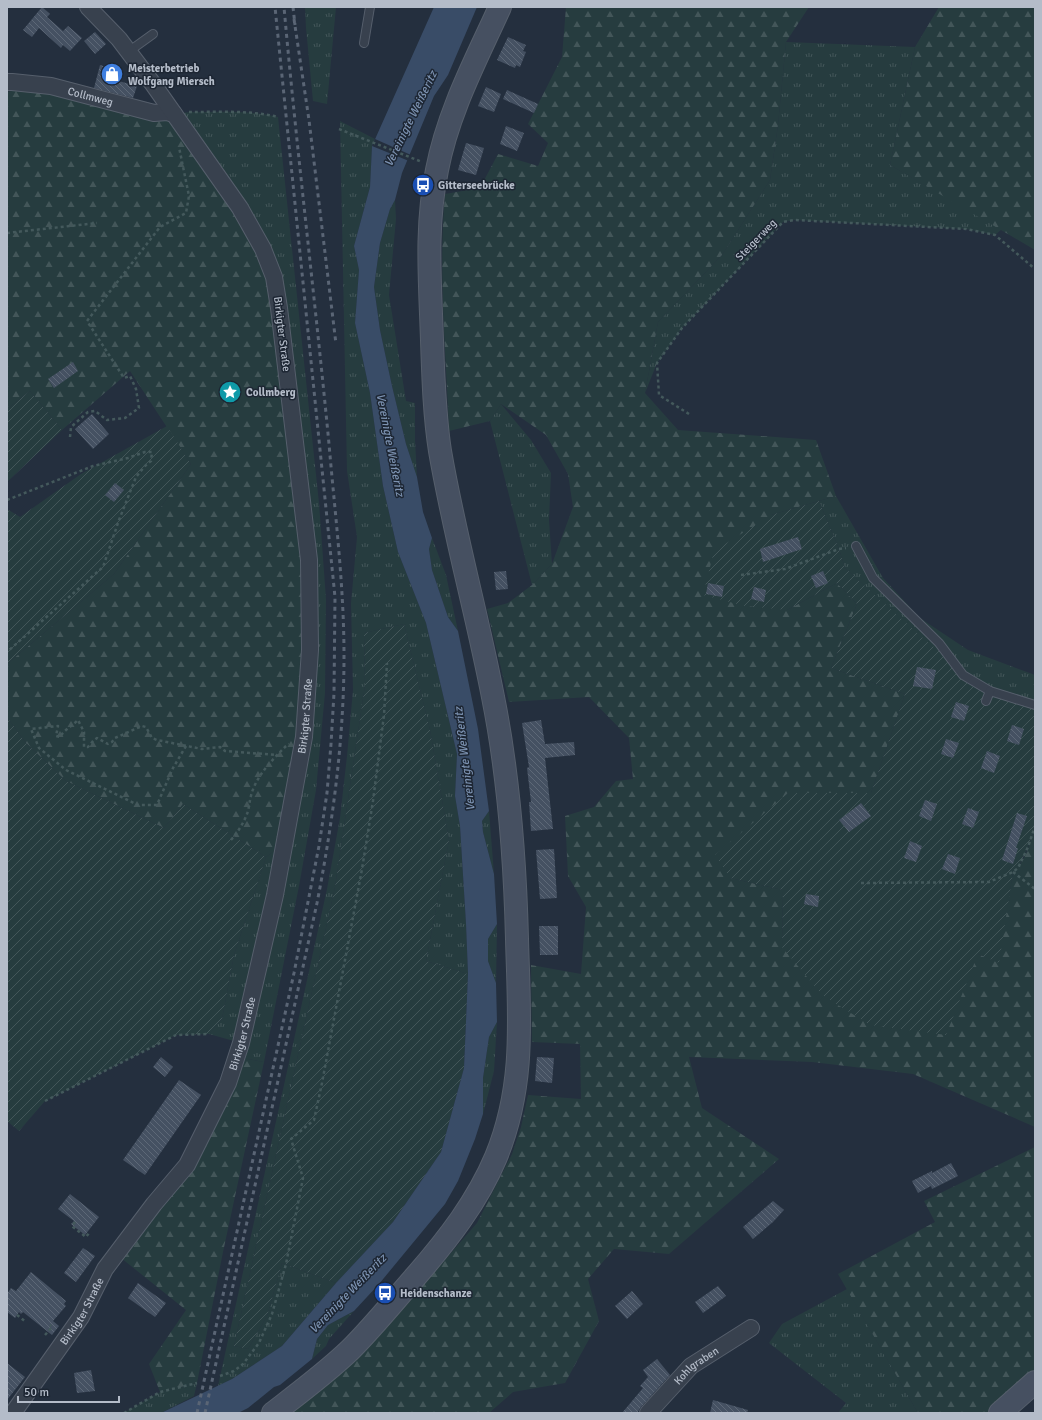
<svg xmlns="http://www.w3.org/2000/svg" width="1042" height="1420" viewBox="0 0 1042 1420" font-family="Signika,sans-serif">
  <style>
    .grass { fill: url(#grass-tufts) }
    .forest { fill: url(#forest-firs) }
    .garden { fill: url(#garden-furrows) }
    .water { fill: #394c67 }
    .pier { fill: #242f3e }
    .building { fill: url(#building-back-hatch) }
    .lines { fill: none; stroke-linecap: round; stroke-linejoin: round }
    .lane-casing { stroke: #565f6c; stroke-width: 10 }
    .street-casing { stroke: #565f6c; stroke-width: 18 }
    .secondary-casing { stroke: #565f6c; stroke-width: 24 }
    .path { stroke: #44595c; stroke-width: 2.5; stroke-dasharray: 3 3; stroke-linecap: butt }
    .lane { stroke: #38414e; stroke-width: 8 }
    .street { stroke: #38414e; stroke-width: 16 }
    .secondary { stroke: #465061; stroke-width: 22 }
    .rail { stroke: #5a6575; stroke-width: 3; stroke-dasharray: 4 4; stroke-linecap: butt }
    .labels { text-anchor: middle; dominant-baseline: central; stroke-width: 3; stroke-linejoin: round; paint-order: stroke }
    .poi-label { font-size: 11px; font-weight: bold; fill: #b4bcc9; stroke: #1d2633; text-anchor: start }
    .street-label { font-size: 11px; fill: #b4bcc9; stroke: #1d2633 }
    .water-label { font-size: 12px; font-style: italic; fill: #7c92b1; stroke: #1d2633 }
  </style>
  <defs>
    <pattern id="grass-tufts" width="24" height="20" patternUnits="userSpaceOnUse"><rect width="24" height="20" fill="#263c3f"/><path d="M3 7l-1-3M5 7V3M7 7l1-3M15 17l-1-3M17 17v-4M19 17l1-3" fill="none" stroke="#435659"/></pattern>
    <pattern id="forest-firs" width="22" height="20" patternUnits="userSpaceOnUse"><rect width="22" height="20" fill="#263c3f"/><path d="M5 1l3.5 6h-7zM16 11l3.5 6h-7z" fill="#435659"/></pattern>
    <pattern id="garden-furrows" width="10" height="10" patternUnits="userSpaceOnUse"><rect width="10" height="10" fill="#263c3f"/><path d="M-1 1l2-2M0 10L10 0M9 11l2-2" fill="none" stroke="#435659"/></pattern>
    <pattern id="building-back-hatch" width="6" height="6" patternUnits="userSpaceOnUse"><rect width="6" height="6" fill="#455162"/><path d="M-1 5l2 2M0 0l6 6M5-1l2 2" fill="none" stroke="#5d6877"/></pattern>
  </defs>
  <rect width="100%" height="100%" fill="#242f3e"/>
  <g class="grass">
    <polygon points="305,7 336,7 327,104 313,101 306,28"/>
    <polygon points="786,42 915,47 890,165 1002,229 995,235 966,229 795,220 783,222 682,328 657,363 645,393 658,322 722,255 770,180 778,125"/>
    <path d="M190 112C219 112 250 110 278 117L319 503 326 599 325 693 316 790 299 886 264 1062 237 1057 241 1043 209 1034 222 1019 234 955 266 857 285 843 174 114Z"/>
    <polygon points="340,121 375,139 372,146 370,187 354,246 359,270 355,323 370,393 383,486 398,552 426,623 457,754 455,796 460,826 466,924 468,974 426,961 449,840 430,730 404,624 364,633 365,685 335,887 234,1346 248,1349 267,1316 282,1263 336,1283 282,1346 232,1379 218,1386 327,889 340,818 347,756 353,690 351,603 357,537 347,471"/>
    <polygon points="395,200 396,219 389,295 406,401 415,403 415,440 417,477 406,444 392,386 380,330 374,287 380,243 390,209"/>
    <polygon points="501,404 531,440 551,473 549,520 552,564 532,585 490,421"/>
    <polygon points="836,496 883,578 920,618 968,650 1035,675 1035,705 990,691 963,675 939,643 933,648 845,568 839,549 819,501"/>
    <polygon points="432,538 446,575 458,631 448,617 432,570 429,549"/>
    <polygon points="489,811 494,874 483,832 482,821"/>
    <polygon points="497,924 496,983 488,961 488,939"/>
    <polygon points="497,1022 494,1071 483,1114 483,1078 489,1037"/>
    <polygon points="847,1289 918,1413 838,1413 846,1403 769,1343 782,1324"/>
    <polygon points="354,1311 329,1339 326,1346 312,1359 317,1339 328,1325"/>
    <polygon points="197,1383 194,1396 161,1413 124,1413 160,1392"/>
  </g>
  <g class="forest">
    <path d="M566 7H809L786 42 778 125 770 180 722 255 658 322 645 393 678 430 816 440 836 496 771 515 787 610 837 583 857 604 831 668 905 694 871 793H788L730 878 783 890 782 947 978 954 998 962 1013 872C1026 862 1030 841 1035 826V1127L913 1074 812 1062 689 1057 702 1108 779 1159 669 1254 614 1249 588 1279 599 1321 565 1383 513 1392 489 1413H292L337 1377 368 1348 477 1223 512 1154 521 1127 528 1095 581 1099 580 1044 532 1042 531 965 581 974 586 907 568 876 565 816 594 807 616 781 633 779 629 738 589 697 509 702 487 609 508 603 532 585 552 564 573 507 568 474 546 435 501 404 490 421 449 431C446 352 438 273 445 194L480 188 498 154 538 166 548 143 528 124 562 57Z"/>
    <polygon points="939,7 1035,7 1035,250 890,165 915,47"/>
    <polygon points="16,90 97,99 174,114 274,277 310,650 285,843 266,857 183,804 164,828 66,781 26,743 7,717 7,664 114,574 191,464 130,371 62,430 30,391 7,409 7,92"/>
    <polygon points="237,1057 264,1062 223,1252 197,1383 160,1392 149,1364 186,1310 116,1254 187,1165"/>
    <polygon points="1035,1147 1035,1370 987,1413 918,1413 838,1274 935,1222 924,1201"/>
  </g>
  <g class="garden">
    <polygon points="30,391 62,430 7,482 7,409"/>
    <polygon points="167,426 191,464 114,574 7,664 7,509 20,517 81,474"/>
    <polygon points="819,501 839,549 845,568 933,647 939,643 963,675 990,691 1035,705 1035,826 1028,847 1018,868 1013,872 999,963 978,954 946,1035 870,1025 822,995 782,947 783,890 730,878 715,855 788,793 871,793 905,694 831,668 857,604 837,583 787,610 745,606 703,595 714,551 771,515"/>
    <polygon points="404,624 430,730 449,840 426,961 468,974 464,1068 441,1152 393,1222 336,1283 282,1263 267,1316 248,1349 234,1346 335,887 365,685 364,633"/>
    <polygon points="7,717 26,743 66,781 164,828 183,804 266,857 234,955 222,1019 209,1034 176,1035 45,1101 19,1131 7,1121"/>
  </g>
  <polygon class="water" points="434,7 477,7 448,75 434,96 402,173 395,200 390,209 380,243 374,287 380,330 392,386 406,444 417,477 423,512 432,538 429,549 432,570 448,617 458,631 478,729 489,811 482,821 483,832 494,874 497,924 488,939 488,961 496,983 497,1022 489,1037 483,1078 483,1114 475,1139 458,1181 445,1204 379,1284 354,1311 328,1325 317,1339 312,1359 280,1385 274,1387 248,1408 238,1413 161,1413 232,1379 282,1346 336,1283 393,1222 441,1152 464,1068 468,974 466,924 460,826 455,796 457,754 426,623 398,552 383,486 370,393 355,323 359,270 354,246 370,187 372,146"/>
  <polygon class="pier" points="375,139 411,155 409,161 372,146"/>
  <g class="building">
    <polygon points="42,7 50,14 47,17 63,31 68,26 82,38 70,51 63,45 61,48 39,28 32,37 23,30"/>
    <polygon points="95,32 106,44 95,54 84,41"/>
    <polygon points="508,37 526,45 523,51 526,52 520,67 516,65 515,68 497,60"/>
    <polygon points="100,65 113,69 111,79 137,86 133,98 94,88"/>
    <polygon points="486,87 501,94 494,112 478,106"/>
    <polygon points="507,90 538,104 534,113 503,99"/>
    <polygon points="506,126 524,133 517,151 500,144"/>
    <polygon points="466,143 484,148 476,175 458,170"/>
    <polygon points="73,362 78,371 54,388 48,379"/>
    <polygon points="92,414 109,434 93,449 75,429"/>
    <polygon points="115,483 124,490 114,502 105,495"/>
    <polygon points="798,537 802,549 763,562 760,549"/>
    <polygon points="506,571 508,589 496,590 494,572"/>
    <polygon points="823,571 828,583 816,588 811,576"/>
    <polygon points="708,583 724,586 722,597 706,594"/>
    <polygon points="754,587 766,590 764,602 751,599"/>
    <polygon points="917,667 936,670 932,689 913,686"/>
    <polygon points="956,702 969,706 964,721 951,717"/>
    <polygon points="541,720 545,744 574,742 575,755 545,758 553,829 531,831 529,802 531,802 527,768 529,767 522,723"/>
    <polygon points="1012,725 1024,729 1019,745 1007,741"/>
    <polygon points="946,739 959,743 953,758 941,754"/>
    <polygon points="987,751 1000,756 994,773 981,768"/>
    <polygon points="925,800 937,804 931,821 919,816"/>
    <polygon points="861,803 871,816 849,832 839,820"/>
    <polygon points="968,808 979,812 973,828 962,824"/>
    <polygon points="1017,813 1027,816 1016,848 1018,848 1013,864 1002,860"/>
    <polygon points="910,841 922,846 916,862 904,858"/>
    <polygon points="554,849 557,898 540,899 536,850"/>
    <polygon points="948,854 960,858 955,874 942,869"/>
    <polygon points="806,894 819,896 818,907 804,904"/>
    <polygon points="539,926 558,926 558,955 540,955"/>
    <polygon points="161,1057 173,1067 165,1077 153,1067"/>
    <polygon points="537,1057 554,1058 552,1083 535,1081"/>
    <polygon points="179,1080 201,1095 145,1175 123,1160"/>
    <polygon points="951,1163 958,1176 932,1189 931,1186 918,1193 912,1181 932,1171 932,1173"/>
    <polygon points="70,1194 99,1217 85,1235 71,1224 74,1221 58,1209"/>
    <polygon points="773,1201 784,1210 773,1222 753,1239 743,1227"/>
    <polygon points="83,1248 95,1256 76,1282 64,1273"/>
    <polygon points="31,1272 66,1301 64,1304 66,1306 53,1321 59,1326 52,1335 23,1312 21,1314 19,1312 15,1318 7,1312 7,1294 11,1288 16,1291"/>
    <polygon points="138,1283 166,1303 155,1317 128,1298"/>
    <polygon points="718,1286 726,1296 703,1313 695,1302"/>
    <polygon points="632,1291 643,1304 627,1319 615,1306"/>
    <polygon points="657,1359 670,1375 641,1407 637,1413 622,1413 643,1388 640,1386 648,1377 643,1370"/>
    <polygon points="7,1363 25,1377 7,1400"/>
    <polygon points="91,1370 95,1391 77,1393 74,1373"/>
    <polygon points="713,1400 748,1410 747,1413 710,1413"/>
  </g>
  <g class="lines">
    <g class="lane-casing">
      <g id="lane">
        <polyline points="364,43 370,7"/>
        <polyline points="128,52 153,34"/>
        <polyline points="856,546 873,578 939,643 963,675 990,691 1035,705"/>
        <polyline points="986,701 990,691"/>
      </g>
    </g>
    <g class="street-casing">
      <g id="street">
        <path id="s1" d="M7 82H12L51 86 154 113 167 112 174 114"/>
        <path id="s2" d="M13 1413 81 1317 105 1269 154 1204 187 1165 228 1083 241 1043 275 895 304 737 310 650 309 560 279 308 274 277 263 249 240 208 153 84 119 39 88 7"/>
        <path id="s3" d="M648 1413 691 1366 751 1328"/>
      </g>
    </g>
    <g class="secondary-casing">
      <g id="secondary">
        <path d="M273 1413C299 1393 326 1373 350 1350 373 1327 394 1301 416 1276 448 1239 477 1202 496 1157 526 1084 519 1016 517 939 515 858 509 777 493 697 477 614 454 533 440 451 433 406 433 359 431 314 429 265 427 218 437 170 448 112 476 60 500 7"/>
        <polyline points="1000,1413 1035,1382"/>
      </g>
    </g>
    <g class="path">
      <path d="M189 112C218 112 250 110 278 117"/>
      <polyline points="339,129 422,162"/>
      <polyline points="7,233 97,223"/>
      <polyline points="689,414 659,395 657,363 682,328 783,222 795,220 966,229 995,235 1035,269"/>
      <polyline points="70,437 71,427 88,412 95,411 107,420 125,418 139,408 136,389 130,376 124,378 87,321 160,227 186,213 189,196 179,147"/>
      <polyline points="7,500 93,466 128,458 145,452 152,452 151,461 145,466 136,477 119,520 103,567 7,652"/>
      <polyline points="741,575 785,569 839,549 846,548"/>
      <path d="M186 746 173 768 157 805H138L66 770 39 748 31 729 58 726 56 736 60 737C64 730 72 726 78 720L84 732V747H88L93 741 97 738 108 744 112 742 115 738 142 726 146 727 152 738 157 740 202 749 220 747 225 751 277 755"/>
      <path d="M231 840C238 832 245 821 248 811 250 802 250 796 254 787 261 771 274 758 286 746L289 744"/>
      <polyline points="1013,872 1035,889"/>
      <polyline points="861,883 989,882 1013,872 1018,868 1028,847 1035,826"/>
      <polyline points="45,1101 176,1035 209,1034"/>
      <polyline points="75,1222 72,1226 73,1227 86,1237 89,1233"/>
      <polyline points="17,1315 26,1322"/>
      <polyline points="45,1335 52,1327 50,1325"/>
      <polyline points="220,1376 234,1371 243,1364 259,1343 272,1314 286,1264 303,1178 291,1139 314,1120 322,1083 362,869 373,801 384,715 387,663"/>
      <polyline points="124,1413 160,1392 197,1383"/>
    </g>
    <use href="#lane" class="lane"/>
    <use href="#street" class="street"/>
    <use href="#secondary" class="secondary"/>
    <g class="rail">
      <polyline points="293,7 295,25"/>
      <polyline points="294,19 309,120 336,344"/>
      <polyline points="197,1413 294,973 319,846 327,793 331,744 334,693 335,597 275,7"/>
      <path d="M205 1413 317 903C333 821 344 739 344 656 344 585 335 514 329 444 315 298 297 153 284 7"/>
    </g>
  </g>
  <defs>
    <g id="shop-disc" transform="scale(1.15)"><circle r="9.5" fill="#3f7fe0" stroke="#1d2633"/><path d="M-5-2.5h2.3a2.7 3.5 0 0 1 5.4 0H5L5.5 6h-11ZM-1.5-2.5h3a1.5 2.3 0 0 0-3 0Z" fill="#fff"/></g>
    <g id="bus-disc" transform="scale(1.15)"><circle r="9.5" fill="#1a4fb4" stroke="#1d2633"/><path d="M-5-6H5V4H4V6H2V4H-2V6H-4V4H-5ZM-3.5-4V0h7V-4ZM-3.5 1.2v1.5H-2V1.2ZM2 1.2v1.5H3.5V1.2Z" fill="#fff"/></g>
    <g id="sight-disc" transform="scale(1.15)"><circle r="9.5" fill="#0f9aa8" stroke="#1d2633"/><path d="M0-6L1.8-2.2L6-1.7L2.9 1.2L3.7 5.4L0 3.3L-3.7 5.4L-2.9 1.2L-6-1.7L-1.8-2.2Z" fill="#fff"/></g>
  </defs>
  <g fill-rule="evenodd">
    <use href="#shop-disc" x="112" y="74"/>
    <use href="#bus-disc" x="423" y="185"/>
    <use href="#sight-disc" x="230" y="392"/>
    <use href="#bus-disc" x="385" y="1293"/>
  </g>
  <g class="labels">
    <g class="poi-label">
      <text x="128" y="68">Meisterbetrieb<tspan x="128" dy="13">Wolfgang Miersch</tspan></text>
      <text x="438" y="185">Gitterseebrücke</text>
      <text x="246" y="392">Collmberg</text>
      <text x="400" y="1293">Heidenschanze</text>
    </g>
    <g class="street-label">
      <text stroke="none"><textPath href="#s1" startOffset="85">Collmweg</textPath></text>
      <text transform="translate(756 240) rotate(-46)">Steigerweg</text>
      <text transform="translate(282 334) rotate(83)">Birkigter Straße</text>
      <text stroke="none"><textPath href="#s2" startOffset="771">Birkigter Straße</textPath></text>
      <text stroke="none"><textPath href="#s2" startOffset="447">Birkigter Straße</textPath></text>
      <text stroke="none"><textPath href="#s2" startOffset="123">Birkigter Straße</textPath></text>
      <text stroke="none"><textPath href="#s3" startOffset="68">Kohlgraben</textPath></text>
    </g>
    <g class="water-label">
      <text transform="translate(411 119) rotate(-64)">Vereinigte Weißeritz</text>
      <text transform="translate(390 445) rotate(79)">Vereinigte Weißeritz</text>
      <text transform="translate(465 759) rotate(-97)">Vereinigte Weißeritz</text>
      <text transform="translate(348 1294) rotate(-46)">Vereinigte Weißeritz</text>
    </g>
  </g>
  <rect width="1042" height="1420" fill="none" stroke="#b4bcc9" stroke-width="16"/>
  <path d="M18 1396v6h101v-6" fill="none" stroke="#b4bcc9" stroke-width="2"/>
  <text x="24" y="1396" font-size="12" fill="#b4bcc9" stroke="#1d2633" stroke-width="3" paint-order="stroke">50 m</text>
</svg>
